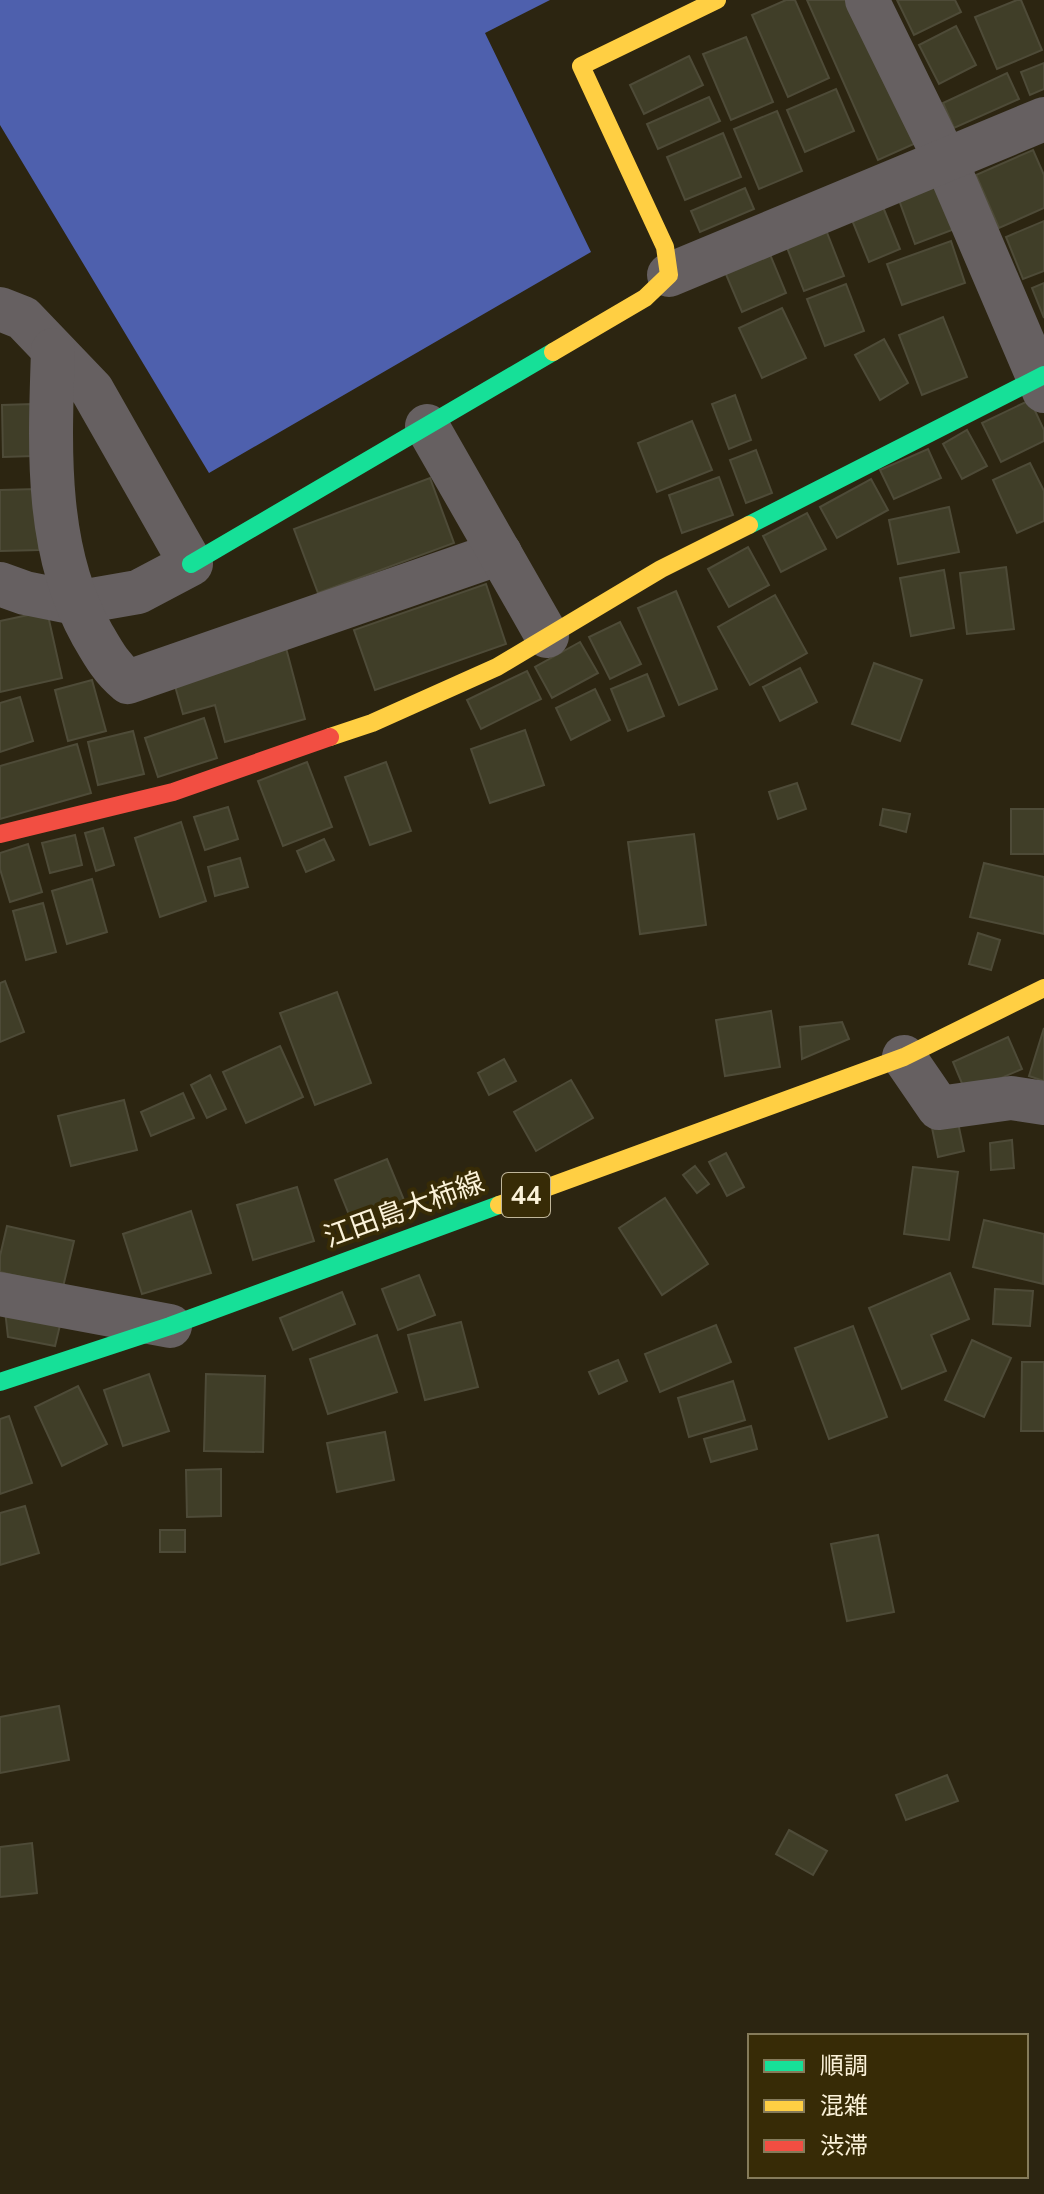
<svg xmlns="http://www.w3.org/2000/svg" width="1044" height="2194" viewBox="0 0 1044 2194" font-family="'Nunito Sans','Noto Sans JP',sans-serif">
  <style>
    .water { fill: #4e60ad }
    .building { fill: #403e28; stroke: #4e4b38; stroke-width: 2 }
    .lines { fill: none; stroke-linecap: round; stroke-linejoin: round }
    .street { stroke: #666061; stroke-width: 44 }
    .fast { stroke: #16e098; stroke-width: 18 }
    .slow { stroke: #ffcf43; stroke-width: 18 }
    .jam { stroke: #f24e42; stroke-width: 18 }
    .labels { text-anchor: middle; dominant-baseline: central; stroke-width: 8; stroke-linejoin: round; paint-order: stroke }
    .shield { fill: #372b06; stroke: #c0b69a; stroke-width: 2 }
    .shield-label { font-size: 26px; font-weight: bold; fill: #fbf2d9 }
    .street-label { font-size: 28px; fill: #fbf2d9; stroke: #372b06 }
  </style>
  <rect width="100%" height="100%" fill="#2c2511"/>
  <polygon class="water" points="0,0 550,0 485,33 591,252 209,473 0,125"/>
  <g class="building">
    <polygon points="786,0 795,0 829,78 788,97 752,15"/>
    <polygon points="807,0 853,0 916,143 878,160"/>
    <polygon points="897,0 955,0 961,12 914,35"/>
    <polygon points="1017,0 1021,0 1042,50 997,69 975,17"/>
    <polygon points="956,26 976,65 939,84 919,45"/>
    <polygon points="746,37 773,102 731,120 703,54"/>
    <polygon points="689,56 703,85 644,114 630,85"/>
    <polygon points="1044,63 1044,89 1030,95 1021,72"/>
    <polygon points="1007,73 1019,99 954,128 943,103"/>
    <polygon points="836,89 854,131 805,152 787,110"/>
    <polygon points="709,97 720,121 658,149 647,124"/>
    <polygon points="777,111 802,171 759,189 734,129"/>
    <polygon points="723,133 741,177 685,200 667,157"/>
    <polygon points="1033,150 1044,175 1044,208 999,228 976,175"/>
    <polygon points="944,183 960,227 915,244 899,200"/>
    <polygon points="745,188 754,209 700,232 691,211"/>
    <polygon points="883,207 900,249 869,262 852,220"/>
    <polygon points="1044,221 1044,271 1023,279 1006,237"/>
    <polygon points="826,230 844,276 804,291 786,245"/>
    <polygon points="951,241 965,283 902,305 887,264"/>
    <polygon points="769,252 786,293 742,312 725,272"/>
    <polygon points="1044,283 1044,318 1032,288"/>
    <polygon points="846,284 864,331 825,346 807,299"/>
    <polygon points="782,308 806,358 762,378 739,328"/>
    <polygon points="943,317 967,377 922,395 899,335"/>
    <polygon points="884,339 908,383 880,400 855,355"/>
    <polygon points="735,395 751,440 729,449 712,404"/>
    <polygon points="1030,400 1044,430 1044,441 1001,462 982,423"/>
    <polygon points="33,404 34,456 3,457 2,405"/>
    <polygon points="692,421 712,470 657,492 638,443"/>
    <polygon points="967,430 987,466 962,479 943,444"/>
    <polygon points="928,449 941,478 894,499 880,470"/>
    <polygon points="756,450 772,493 746,503 730,460"/>
    <polygon points="1030,463 1044,491 1044,521 1017,533 993,480"/>
    <polygon points="719,477 733,515 682,533 669,495"/>
    <polygon points="430,478 454,543 318,593 294,529"/>
    <polygon points="871,479 888,510 837,538 820,507"/>
    <polygon points="37,489 39,550 0,551 0,490"/>
    <polygon points="949,507 959,552 898,564 889,520"/>
    <polygon points="807,513 826,549 781,572 763,536"/>
    <polygon points="748,547 769,585 729,607 708,569"/>
    <polygon points="1006,567 1014,629 967,634 960,573"/>
    <polygon points="944,570 954,628 911,636 900,578"/>
    <polygon points="486,584 506,644 375,690 354,630"/>
    <polygon points="676,591 717,689 679,705 638,608"/>
    <polygon points="775,595 807,653 750,685 718,627"/>
    <polygon points="47,611 62,678 0,692 0,621"/>
    <polygon points="620,622 641,664 610,679 589,637"/>
    <polygon points="580,642 598,673 552,698 535,667"/>
    <polygon points="286,648 305,719 225,742 215,705 183,714 173,679"/>
    <polygon points="874,663 922,680 900,741 852,724"/>
    <polygon points="800,668 817,702 780,721 763,687"/>
    <polygon points="527,671 541,699 481,729 467,700"/>
    <polygon points="647,674 664,716 628,731 611,689"/>
    <polygon points="92,680 106,731 68,741 55,690"/>
    <polygon points="595,689 610,720 571,740 556,708"/>
    <polygon points="20,697 33,741 0,752 0,703"/>
    <polygon points="204,718 217,758 158,777 145,738"/>
    <polygon points="525,730 544,785 490,803 471,749"/>
    <polygon points="133,731 144,774 98,785 88,742"/>
    <polygon points="77,744 91,793 0,819 0,766"/>
    <polygon points="307,762 332,827 283,846 258,781"/>
    <polygon points="386,762 411,831 370,845 345,777"/>
    <polygon points="797,783 806,809 778,819 769,792"/>
    <polygon points="228,807 238,839 205,850 194,817"/>
    <polygon points="883,809 910,814 906,832 880,825"/>
    <rect x="1011" y="809" width="33" height="45"/>
    <polygon points="181,822 206,901 160,917 135,838"/>
    <polygon points="103,828 114,865 96,871 85,833"/>
    <polygon points="694,834 706,925 640,934 628,842"/>
    <polygon points="75,835 82,865 50,873 42,843"/>
    <polygon points="324,839 334,860 306,872 297,851"/>
    <polygon points="28,844 42,892 10,902 0,869 0,853"/>
    <polygon points="240,858 248,887 215,896 208,867"/>
    <polygon points="984,863 1044,877 1044,934 970,917"/>
    <polygon points="92,879 107,932 67,944 52,891"/>
    <polygon points="43,903 56,952 26,960 13,911"/>
    <polygon points="978,933 1000,940 991,970 969,964"/>
    <polygon points="5,981 24,1032 0,1042 0,983"/>
    <polygon points="337,992 371,1083 315,1105 280,1013"/>
    <polygon points="771,1011 780,1067 725,1076 716,1020"/>
    <polygon points="842,1022 849,1039 802,1059 800,1027"/>
    <polygon points="1044,1028 1044,1081 1029,1076"/>
    <polygon points="1008,1037 1022,1069 966,1093 953,1062"/>
    <polygon points="280,1046 303,1097 246,1123 223,1072"/>
    <polygon points="504,1059 516,1081 489,1095 478,1073"/>
    <polygon points="210,1075 226,1109 207,1118 191,1085"/>
    <polygon points="571,1080 593,1118 536,1151 514,1112"/>
    <polygon points="183,1093 194,1118 151,1136 141,1112"/>
    <polygon points="124,1100 137,1150 71,1166 58,1116"/>
    <polygon points="957,1118 964,1151 938,1157 931,1123"/>
    <polygon points="1012,1140 1014,1168 991,1170 990,1143"/>
    <polygon points="726,1153 744,1187 727,1196 709,1162"/>
    <polygon points="387,1159 406,1205 354,1227 335,1180"/>
    <polygon points="695,1166 709,1184 697,1193 683,1175"/>
    <polygon points="913,1167 958,1172 949,1240 904,1234"/>
    <polygon points="297,1187 314,1241 253,1260 237,1205"/>
    <polygon points="665,1198 708,1264 662,1295 619,1228"/>
    <polygon points="191,1211 211,1273 142,1294 123,1234"/>
    <polygon points="984,1220 1044,1234 1043,1284 973,1267"/>
    <polygon points="7,1226 74,1241 63,1287 0,1272 0,1256"/>
    <polygon points="950,1273 969,1319 931,1335 946,1371 902,1389 869,1308"/>
    <polygon points="419,1275 435,1315 398,1330 382,1289"/>
    <polygon points="995,1289 1033,1291 1030,1326 993,1324"/>
    <polygon points="342,1292 355,1324 293,1350 280,1318"/>
    <polygon points="5,1310 61,1321 55,1346 8,1337"/>
    <polygon points="461,1322 478,1387 425,1400 408,1335"/>
    <polygon points="716,1325 731,1362 660,1392 645,1354"/>
    <polygon points="853,1326 887,1417 829,1439 795,1348"/>
    <polygon points="377,1335 397,1392 328,1414 310,1359"/>
    <polygon points="972,1340 1011,1358 984,1417 945,1400"/>
    <polygon points="618,1360 627,1381 599,1394 589,1372"/>
    <polygon points="1022,1362 1044,1362 1044,1431 1021,1431"/>
    <polygon points="149,1374 169,1431 123,1446 104,1390"/>
    <polygon points="206,1374 265,1376 263,1452 204,1451"/>
    <polygon points="733,1381 745,1420 689,1437 678,1398"/>
    <polygon points="78,1386 107,1444 62,1466 35,1407"/>
    <polygon points="9,1416 32,1483 0,1494 0,1419"/>
    <polygon points="751,1426 757,1449 711,1462 704,1439"/>
    <polygon points="385,1432 394,1480 337,1492 327,1443"/>
    <polygon points="221,1469 221,1516 187,1517 186,1470"/>
    <polygon points="25,1506 39,1553 0,1565 0,1513"/>
    <rect x="160" y="1530" width="25" height="22"/>
    <polygon points="878,1535 894,1612 847,1621 831,1544"/>
    <polygon points="59,1706 69,1760 0,1773 0,1717"/>
    <polygon points="947,1775 958,1801 906,1820 896,1795"/>
    <polygon points="789,1830 827,1851 813,1875 776,1854"/>
    <polygon points="32,1843 37,1893 0,1897 0,1847"/>
  </g>
  <g class="lines">
    <g class="street">
      <polyline points="867,0 945,159 1044,391"/>
      <polyline points="669,275 1044,119"/>
      <polyline points="0,309 23,318 92,390 191,564 138,592 75,603 25,593 0,584"/>
      <path d="M53 350C50 445 44 548 92 634 103 653 111 668 128 682L500 553"/>
      <polyline points="427,426 547,636"/>
      <polyline points="904,1057 939,1108 1011,1098 1044,1103"/>
      <polyline points="0,1294 170,1326"/>
    </g>
    <g class="fast">
      <polyline points="749,525 1044,375"/>
      <polyline points="191,564 553,352"/>
      <polyline points="0,1382 170,1326 499,1205"/>
    </g>
    <g class="slow">
      <polyline points="553,352 645,298 669,275 665,247 581,66 717,0"/>
      <polyline points="330,737 372,723 497,667 661,569 749,525"/>
      <polyline points="499,1205 904,1057 1044,988"/>
    </g>
    <polyline class="jam" points="0,834 173,792 330,737"/>
  </g>
  <g class="labels">
    <rect class="shield" x="502" y="1173" width="48" height="44" rx="6"/>
    <g class="shield-label">
      <text x="526" y="1195">44</text>
    </g>
    <g class="street-label">
      <text transform="translate(404 1210) rotate(-20)">江田島大柿線</text>
    </g>
  </g>
  <rect x="748" y="2034" width="280" height="144" fill="#372b06" stroke="#857b5a" stroke-width="2"/>
  <rect x="764" y="2060" width="40" height="12" fill="#16e098" stroke="#857b5a" stroke-width="2"/>
  <text x="820" y="2074" font-size="24" fill="#fbf2d9">順調</text>
  <rect x="764" y="2100" width="40" height="12" fill="#ffcf43" stroke="#857b5a" stroke-width="2"/>
  <text x="820" y="2114" font-size="24" fill="#fbf2d9">混雑</text>
  <rect x="764" y="2140" width="40" height="12" fill="#f24e42" stroke="#857b5a" stroke-width="2"/>
  <text x="820" y="2154" font-size="24" fill="#fbf2d9">渋滞</text>
</svg>
